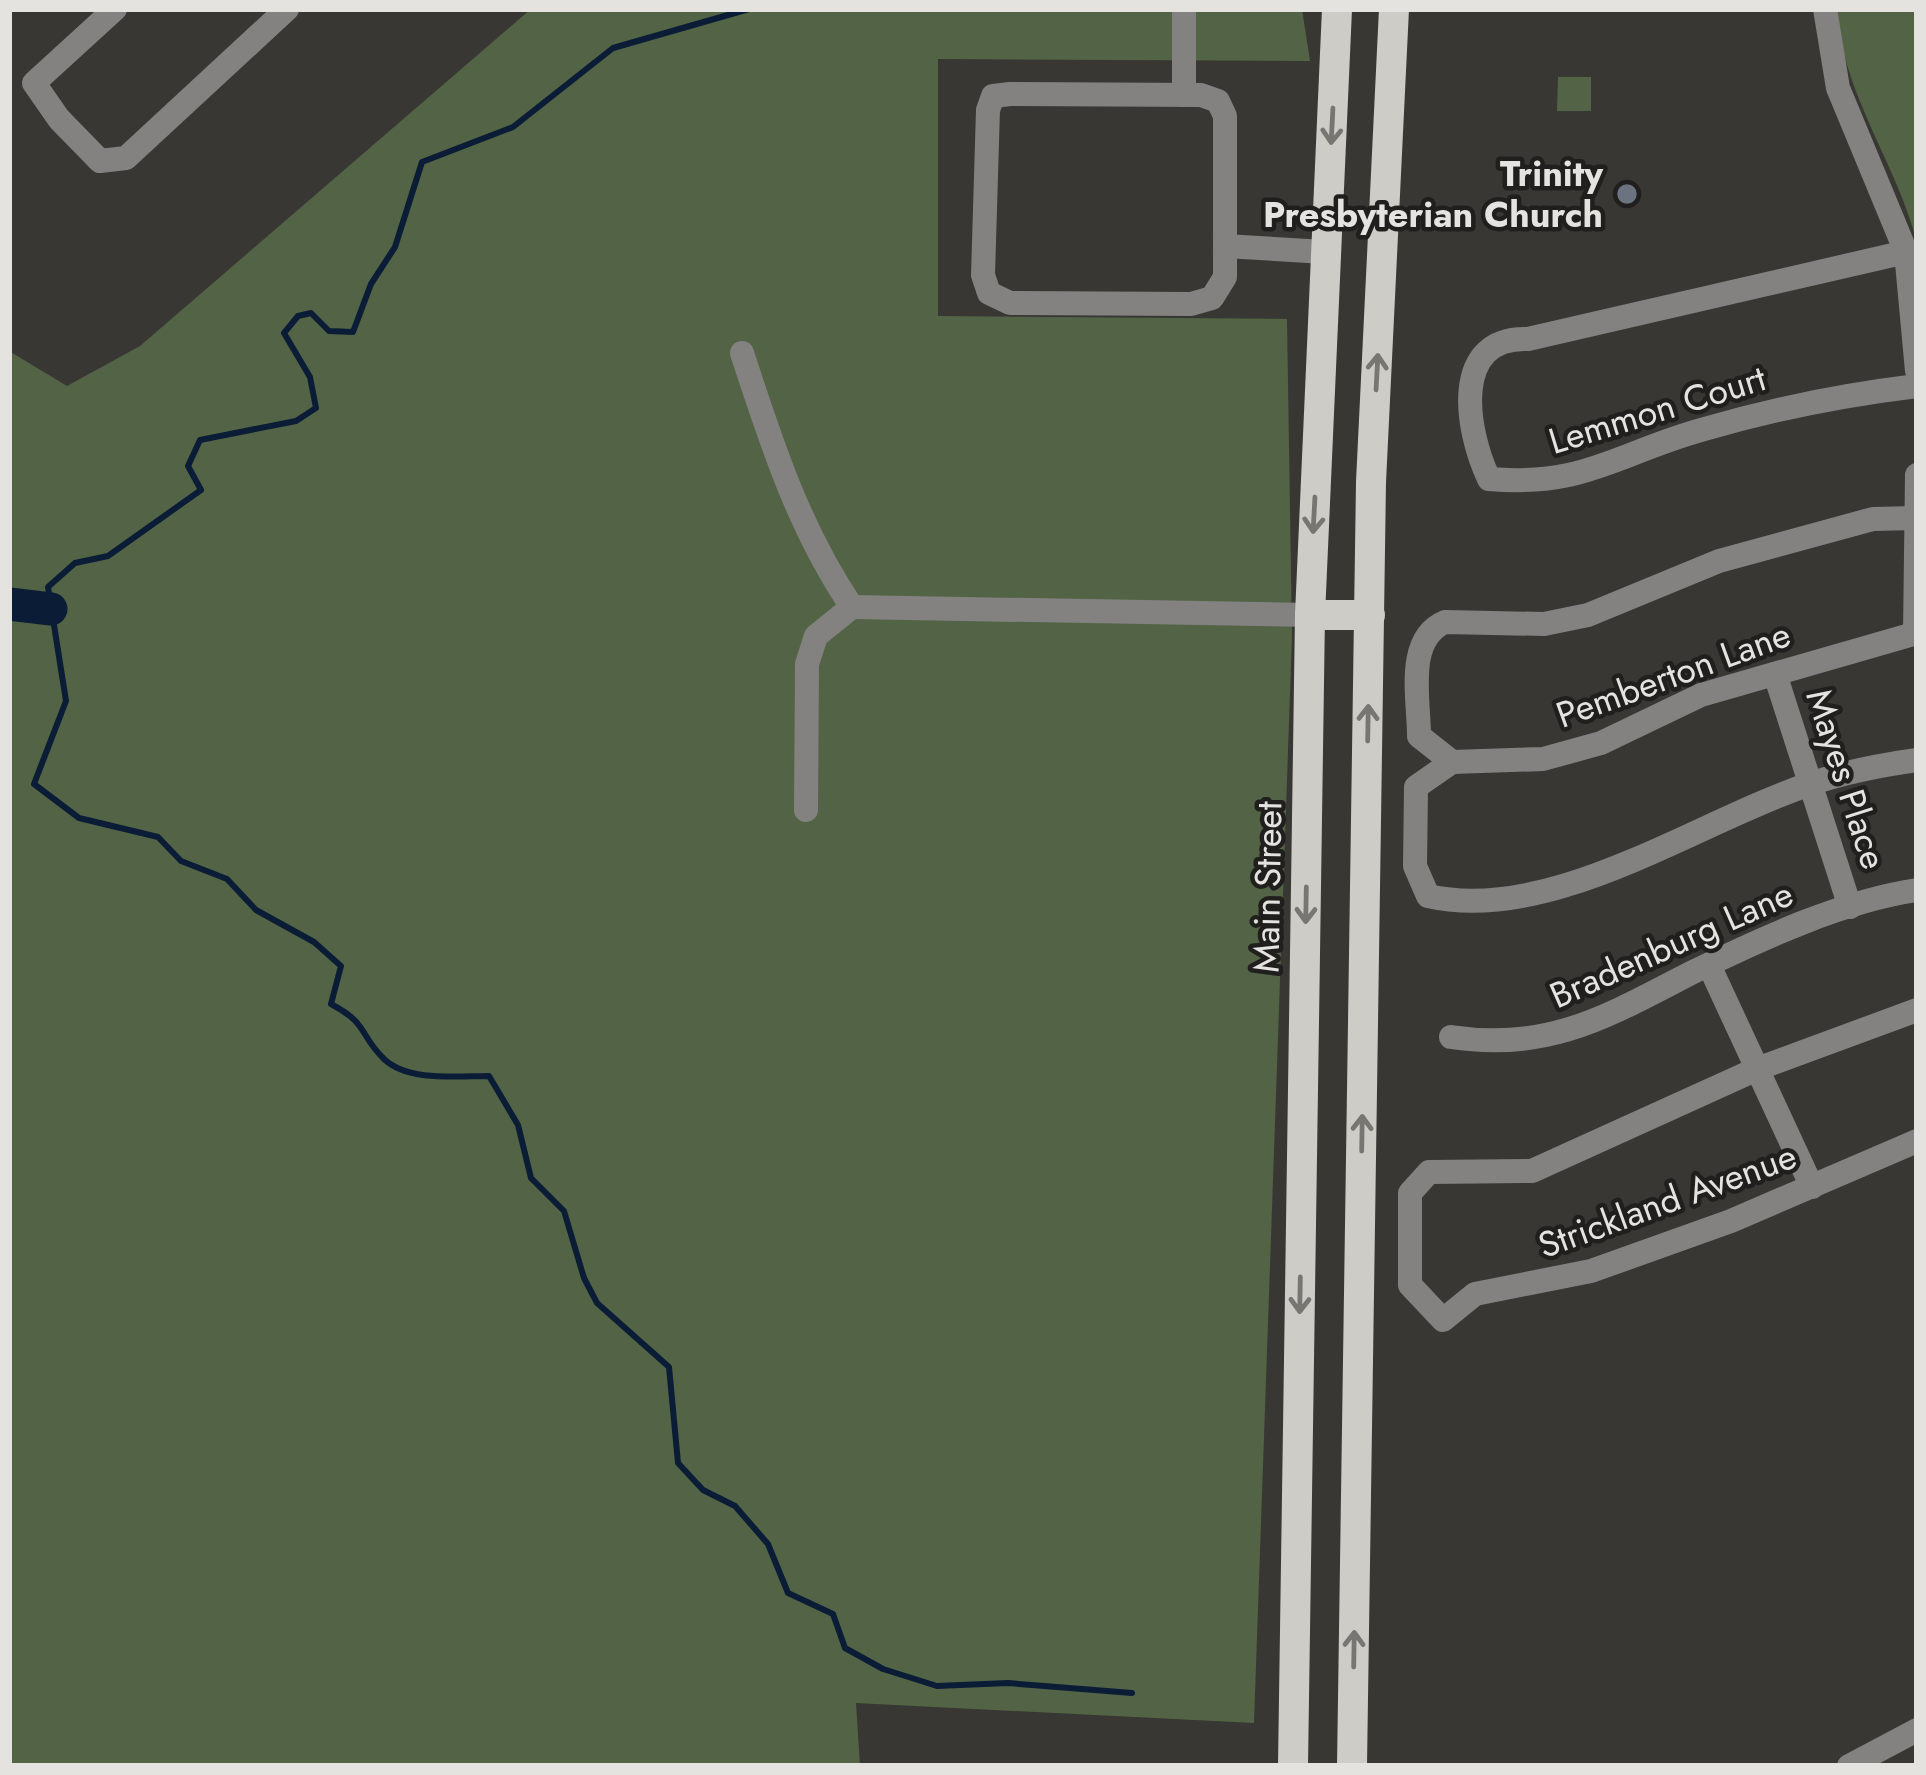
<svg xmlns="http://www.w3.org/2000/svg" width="1926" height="1775" viewBox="0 0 1926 1775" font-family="Jost,sans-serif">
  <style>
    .green { fill: #526445 }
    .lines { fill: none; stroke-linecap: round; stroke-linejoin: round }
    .stream { stroke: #0b1d36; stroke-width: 6 }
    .river { stroke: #0b1d36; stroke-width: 33 }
    .minor { stroke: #838280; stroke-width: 24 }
    .major { stroke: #ceccc7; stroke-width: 30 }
    .oneway { stroke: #777672 }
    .worship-dot { fill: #6b7280; stroke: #201f1d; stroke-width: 4.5 }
    .labels { text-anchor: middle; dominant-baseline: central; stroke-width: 9; stroke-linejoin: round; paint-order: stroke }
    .poi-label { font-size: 36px; font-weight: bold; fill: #e4e3e0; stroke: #201f1d; text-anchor: end }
    .street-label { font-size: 36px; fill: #e4e3e0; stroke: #201f1d }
  </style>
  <rect width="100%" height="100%" fill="#393733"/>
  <g class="green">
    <polygon points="531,9 1302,9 1310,61 938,59 938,316 1287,319 1292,637 1254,1723 856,1703 860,1766 9,1766 9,351 67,386 140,346"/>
    <path d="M1837 9H1917V243C1897 163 1841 92 1837 9Z"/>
    <polygon points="1558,77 1591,77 1591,111 1557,111"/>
  </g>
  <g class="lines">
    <path class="stream" d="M749 9 613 48 513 127 422 162 395 247 371 284 353 332 329 331 311 313 298 316 284 333 310 377 316 408 296 421 200 440 188 466 201 490 108 556 75 563 48 587 66 701 34 784 79 818 158 837 181 861 227 879 256 910 314 942 341 966 331 1004C369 1024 359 1035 384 1059 408 1082 458 1076 489 1076L518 1125 531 1178 564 1211 584 1278 597 1303 669 1367 678 1463 703 1490 735 1506 768 1544 788 1593 833 1614 845 1648 883 1669 937 1686 1008 1683 1132 1693"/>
    <polyline class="river" points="9,604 51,609"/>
    <g class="minor">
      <polyline points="115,9 34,83 59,119 100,161 126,158 287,9"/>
      <polyline points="1184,9 1184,95"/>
      <polyline points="1825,9 1838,88 1906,252 1917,371"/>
      <polygon points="1010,94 1201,95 1218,101 1225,116 1225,277 1212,298 1191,304 1010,303 989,293 983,275 988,110 993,96"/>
      <polyline points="1225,246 1325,252"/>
      <path d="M1906 252 1528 339C1450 336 1466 431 1489 479 1584 487 1616 454 1701 430 1772 409 1843 395 1917 386"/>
      <path d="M742 353C771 442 799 529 852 607L1310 615"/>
      <polyline points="1915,633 1917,475"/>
      <polyline points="1775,674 1850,907"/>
      <path d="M1452 762 1416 787 1415 866 1428 896C1552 924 1696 822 1810 784 1844 772 1881 765 1917 760"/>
      <path d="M1452 762 1419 736C1419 699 1405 639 1445 622L1544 624 1588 615 1719 561 1873 519 1916 518"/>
      <polyline points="1452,762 1543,759 1601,743 1701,695 1917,633"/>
      <polyline points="806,810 807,664 816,636 852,607"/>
      <polyline points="1709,965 1812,1187"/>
      <polyline points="1917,1010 1757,1069 1532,1171 1429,1172 1410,1193 1410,1285 1443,1320 1475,1294 1591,1271 1731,1221 1917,1141"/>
      <path d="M1451 1037C1551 1052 1609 1015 1693 972 1761 939 1842 901 1917 890"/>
      <polyline points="1849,1766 1917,1730"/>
    </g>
    <g class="major">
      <polyline points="1310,615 1370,615"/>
      <polyline points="1293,1766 1310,615 1337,9"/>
      <polyline points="1352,1766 1371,482 1394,9"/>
    </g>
  </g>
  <defs><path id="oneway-shaft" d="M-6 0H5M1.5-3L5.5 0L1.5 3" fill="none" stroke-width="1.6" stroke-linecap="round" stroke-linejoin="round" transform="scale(3)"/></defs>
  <g class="oneway">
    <use href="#oneway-shaft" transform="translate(1332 126) rotate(93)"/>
    <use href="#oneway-shaft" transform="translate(1377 372) rotate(-87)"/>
    <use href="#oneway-shaft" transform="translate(1314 515) rotate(93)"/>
    <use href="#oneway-shaft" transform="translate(1368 723) rotate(-89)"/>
    <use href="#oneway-shaft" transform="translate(1306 905) rotate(91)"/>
    <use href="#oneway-shaft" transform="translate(1362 1133) rotate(-89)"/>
    <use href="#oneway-shaft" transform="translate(1300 1295) rotate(91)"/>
    <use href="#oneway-shaft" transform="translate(1354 1649) rotate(-89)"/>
  </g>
  <circle class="worship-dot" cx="1627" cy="194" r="12"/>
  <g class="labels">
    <g class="poi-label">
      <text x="1603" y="173">Trinity<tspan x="1603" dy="41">Presbyterian Church</tspan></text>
    </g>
    <g class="street-label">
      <text transform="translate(1657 409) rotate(-17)">Lemmon Court</text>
      <text transform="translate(1673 674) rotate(-20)">Pemberton Lane</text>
      <text transform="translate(1847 779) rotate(72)">Mayes Place</text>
      <text transform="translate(1267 887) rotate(-89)">Main Street</text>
      <text transform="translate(1671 944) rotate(-24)">Bradenburg Lane</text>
      <text transform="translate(1667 1200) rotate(-20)">Strickland Avenue</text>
    </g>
  </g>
  <rect width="1926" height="1775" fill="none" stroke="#e4e3e0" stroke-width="24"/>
</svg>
